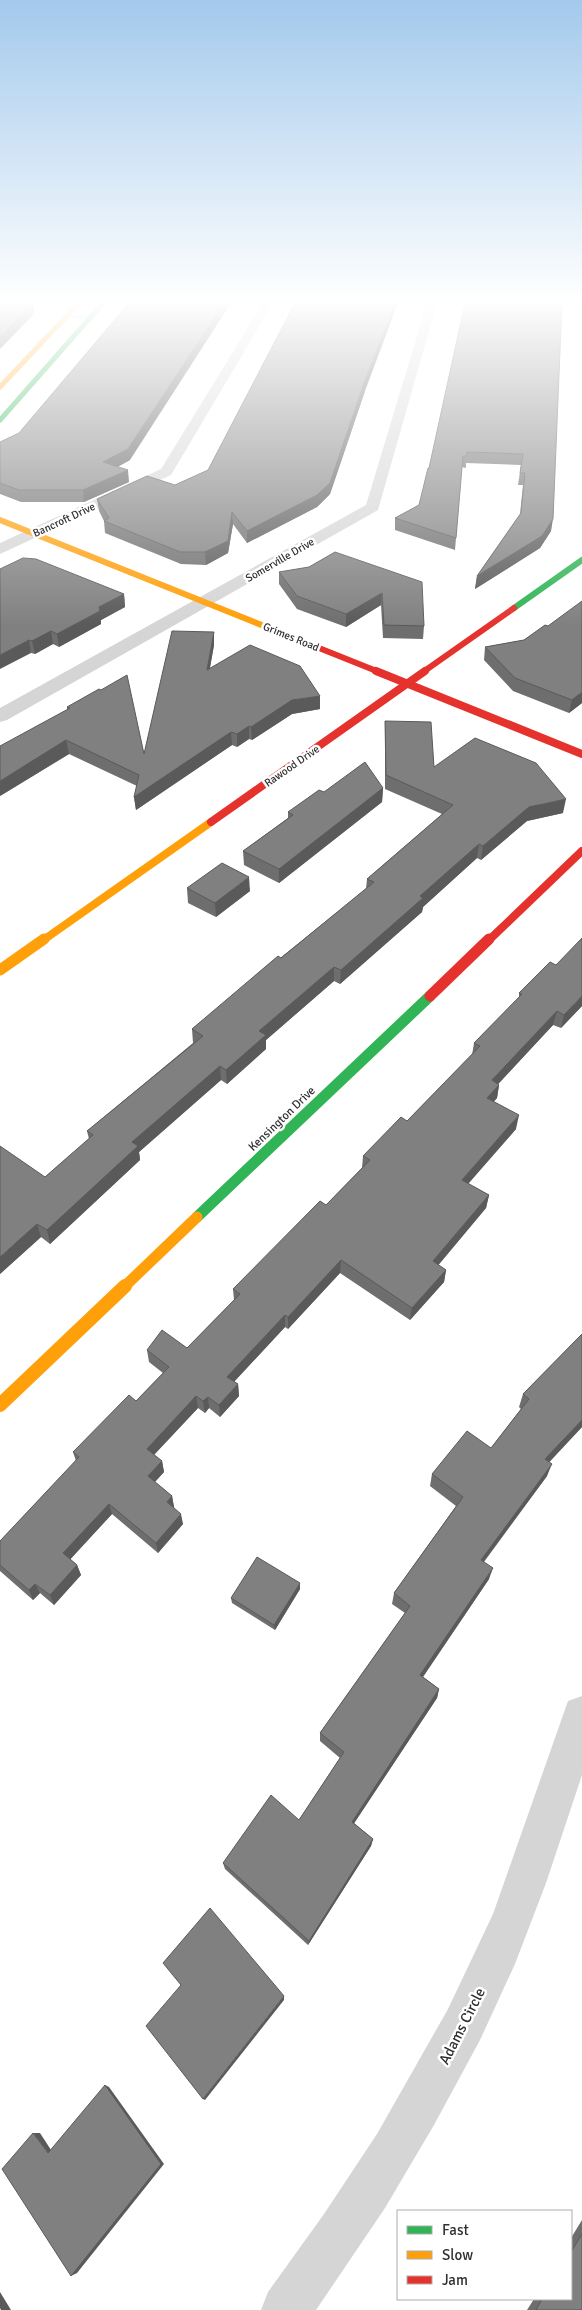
<svg xmlns="http://www.w3.org/2000/svg" width="582" height="2310" viewBox="0 0 582 2310" font-family="Signika,sans-serif">
  <style>
    .lines { fill: none; stroke-linecap: round; stroke-linejoin: round }
    .lane { fill: #d5d5d5; fill-rule: evenodd }
    .street { fill: #d5d5d5; fill-rule: evenodd }
    .fast-far2 { stroke: #30b455; stroke-width: 5 }
    .fast-far1 { stroke: #30b455; stroke-width: 6 }
    .fast { stroke: #30b455; stroke-width: 11 }
    .slow-far4 { stroke: #ff9f0a; stroke-width: 5 }
    .slow-far3 { stroke: #ff9f0a; stroke-width: 6 }
    .slow-far2 { stroke: #ff9f0a; stroke-width: 8 }
    .slow-far1 { stroke: #ff9f0a; stroke-width: 11 }
    .slow { stroke: #ff9f0a; stroke-width: 14 }
    .jam-far2 { stroke: #e5322d; stroke-width: 6 }
    .jam-far1 { stroke: #e5322d; stroke-width: 8 }
    .jam { stroke: #e5322d; stroke-width: 11 }
    .wall { fill: #6e6e6e }
    .shaded-wall { fill: #5a5a5a }
    .building { fill: #808080; stroke: #5a5a5a }
    .labels { text-anchor: middle; dominant-baseline: central; stroke-width: 5; stroke-linejoin: round; paint-order: stroke }
    .far-street-label { font-size: 11px; fill: #313131; stroke: #fff }
    .street-label { font-size: 12px; fill: #313131; stroke: #fff }
    .near-street-label { font-size: 15px; fill: #313131; stroke: #fff }
  </style>
  <rect width="100%" height="100%" fill="#fff"/>
  <g class="lines">
    <polygon class="lane" points="64,315 91,315 94,317 91,319 66,318"/>
    <g class="street">
      <polygon points="263,303 273,303 171,475 0,554 0,543 161,469"/>
      <polygon points="427,303 437,303 378,510 7,720 0,722 0,708 366,505"/>
      <polygon points="582,1696 582,1775 546,1883 515,1964 480,2040 434,2125 385,2208 316,2310 261,2310 268,2292 324,2214 377,2134 448,2009 493,1914 568,1701"/>
    </g>
    <polyline class="fast-far2" points="0,420 103,303"/>
    <polyline class="fast-far1" points="514,608 582,560"/>
    <polyline class="fast" points="197,1217 430,996"/>
    <polyline class="slow-far4" points="0,387 79,303"/>
    <polyline class="slow-far3" points="0,520 314,646"/>
    <polyline class="slow-far2" points="42,941 211,822"/>
    <g class="slow-far1">
      <polyline points="0,970 44,939"/>
      <polyline points="124,1287 197,1217"/>
    </g>
    <polyline class="slow" points="0,1405 125,1286"/>
    <g class="jam-far2">
      <polyline points="314,646 379,672"/>
      <polyline points="423,672 514,608"/>
    </g>
    <g class="jam-far1">
      <polyline points="376,671 582,754"/>
      <polyline points="211,822 425,671"/>
      <polyline points="488,941 582,851"/>
    </g>
    <polyline class="jam" points="430,996 489,939"/>
  </g>
  <g class="wall">
    <polygon points="562,303 551,531 540,548 475,589 477,576 520,514 523,485 518,485 521,465 466,463 466,468 462,467 455,550 395,530 395,518 419,505 429,468"/>
    <polygon points="365,391 330,494 317,507 247,543 233,524 228,553 206,565 181,564 105,533 104,521 99,511 97,499 175,485 208,470"/>
    <polygon points="0,442 130,460 117,467 129,482 84,502 21,502 0,494"/>
    <polygon points="335,552 424,626 423,639 383,638 381,605 346,627 297,609 279,584 279,572 309,567"/>
    <polygon points="0,569 124,594 125,607 101,620 101,624 59,647 53,644 35,654 31,653"/>
    <polygon points="548,626 582,703 569,713 513,691 484,660 485,647 524,640"/>
    <polygon points="214,632 214,645 210,668 320,709 292,714 252,740 249,739 237,747 232,745 136,810 134,797 137,786 69,754 0,796 67,710 67,707 144,754"/>
    <polygon points="385,721 434,767 563,813 527,821 481,860 477,858 423,907 422,912 340,984 334,981 266,1040 266,1049 227,1084 221,1080 139,1152 140,1160 50,1244 41,1237 0,1274 45,1177 89,1139 87,1131 193,1043 192,1029 366,889 367,879 442,814 385,789"/>
    <polygon points="383,788 382,802 279,883 244,865 243,851 288,818 288,812 324,792"/>
    <polygon points="187,888 250,891 216,917 188,903"/>
    <polygon points="519,993 582,1006 561,1028 553,1025 498,1084 499,1085 497,1098 493,1102 516,1129 468,1184 489,1195 486,1208 438,1265 446,1270 444,1282 410,1320 340,1273 288,1329 285,1327 234,1382 238,1384 239,1396 220,1417 209,1408 205,1413 198,1408 154,1455 162,1461 164,1472 155,1482 172,1496 174,1507 183,1524 158,1553 112,1514 70,1559 77,1565 81,1575 54,1605 40,1593 33,1600 0,1571 0,1541 76,1461 73,1452 136,1401 163,1373 149,1362 147,1350 187,1348 234,1300 233,1289 326,1205 362,1168 363,1156 407,1121 472,1055 474,1043 519,998"/>
    <polygon points="582,1334 582,1427 549,1462 547,1476 484,1562 489,1579 423,1677 439,1689 437,1698 354,1823 373,1839 371,1846 308,1945 225,1869 223,1863 299,1820 340,1758 320,1741 320,1733 405,1613 392,1604 394,1593 456,1506 430,1486 432,1474 491,1448 521,1409 519,1407 523,1394"/>
    <polygon points="300,1589 275,1630 232,1603 231,1598"/>
    <polygon points="582,2220 582,2310 527,2310 534,2299 571,2299 571,2238"/>
  </g>
  <g class="shaded-wall">
    <polygon points="224,303 231,303 130,460 105,474 103,462"/>
    <polygon points="395,303 398,303 365,391 330,494 317,507 247,543 247,531 365,380"/>
    <polygon points="33,304 34,314 0,349 0,337"/>
    <polygon points="128,470 129,482 84,502 83,490"/>
    <polygon points="232,512 233,524 228,553 206,565 205,552"/>
    <polygon points="553,519 551,531 540,548 475,589 477,576"/>
    <polygon points="382,593 381,605 346,627 346,614"/>
    <polygon points="124,594 125,607 101,620 101,624 59,647 57,634 99,607"/>
    <polygon points="51,631 53,644 35,654 32,641"/>
    <polygon points="214,632 214,645 207,683 207,670"/>
    <polygon points="29,640 31,653 0,669 0,655"/>
    <polygon points="582,692 582,703 569,713 572,700"/>
    <polygon points="320,696 320,709 292,714 252,740 251,727 292,700"/>
    <polygon points="249,726 249,739 237,747 237,734"/>
    <polygon points="231,732 232,745 136,810 134,797"/>
    <polygon points="66,740 69,754 0,796 0,781"/>
    <polygon points="383,788 382,802 279,883 279,869"/>
    <polygon points="566,799 563,813 527,821 481,860 483,846 529,807"/>
    <polygon points="479,844 477,858 423,907 422,912 340,984 341,970 420,896"/>
    <polygon points="249,877 250,891 216,917 215,903"/>
    <polygon points="334,967 334,981 266,1040 266,1049 227,1084 226,1070 259,1031"/>
    <polygon points="582,996 582,1006 561,1028 564,1015"/>
    <polygon points="557,1011 553,1025 489,1094 492,1080"/>
    <polygon points="220,1066 221,1080 139,1152 140,1160 50,1244 47,1230 132,1142"/>
    <polygon points="499,1085 497,1098 485,1112 487,1098"/>
    <polygon points="519,1115 516,1129 460,1193 462,1180"/>
    <polygon points="489,1195 486,1208 431,1274 433,1261"/>
    <polygon points="37,1224 41,1237 0,1274 0,1257"/>
    <polygon points="341,1260 340,1273 288,1329 288,1317"/>
    <polygon points="446,1270 444,1282 410,1320 412,1308"/>
    <polygon points="285,1315 285,1327 228,1388 227,1377"/>
    <polygon points="238,1384 239,1396 220,1417 219,1405"/>
    <polygon points="196,1396 198,1408 149,1460 147,1449"/>
    <polygon points="208,1397 209,1408 205,1413 203,1401"/>
    <polygon points="582,1420 582,1427 541,1471 545,1459"/>
    <polygon points="162,1461 164,1472 150,1487 148,1476"/>
    <polygon points="552,1464 547,1476 477,1570 481,1560"/>
    <polygon points="172,1496 174,1507 169,1512 167,1502"/>
    <polygon points="109,1504 112,1514 67,1563 63,1553"/>
    <polygon points="181,1514 183,1524 158,1553 156,1543"/>
    <polygon points="77,1565 81,1575 54,1605 50,1595"/>
    <polygon points="493,1568 489,1579 418,1684 420,1675"/>
    <polygon points="300,1583 300,1589 275,1630 274,1625"/>
    <polygon points="35,1584 40,1593 33,1600 29,1590"/>
    <polygon points="439,1689 437,1698 351,1828 352,1822"/>
    <polygon points="373,1839 371,1846 308,1945 309,1941"/>
    <polygon points="284,1996 284,2000 205,2100 203,2099"/>
    <polygon points="105,2085 109,2087 164,2164 77,2273 71,2276"/>
    <polygon points="33,2133 40,2133 53,2153 48,2153"/>
    <polygon points="0,2292 11,2310 1,2310 0,2308"/>
  </g>
  <g class="building">
    <polygon points="0,303 33,304 0,337"/>
    <polygon points="129,303 224,303 128,449 103,462 128,470 83,490 19,490 0,483 0,442 19,433"/>
    <polygon points="295,303 395,303 365,380 330,483 317,495 247,531 232,512 228,541 205,552 180,552 104,521 109,518 97,499 147,476 175,485 208,470"/>
    <polygon points="465,303 562,303 553,519 542,536 477,576 521,513 525,473 520,473 523,454 467,452 467,456 463,456 456,538 395,518 419,505 428,468 429,468"/>
    <polygon points="335,552 422,582 424,626 384,625 382,593 346,614 297,596 279,572 309,567"/>
    <polygon points="23,558 36,559 124,594 99,607 100,611 57,634 51,631 32,641 29,640 0,655 0,569"/>
    <polygon points="582,601 582,692 572,700 515,678 485,647 524,640 545,625 548,626"/>
    <polygon points="172,631 214,632 207,670 250,645 300,666 320,696 292,700 251,727 249,726 237,734 231,732 134,797 139,775 66,740 0,781 0,746 70,708 67,707 99,689 101,690 127,675 144,754"/>
    <polygon points="385,721 431,722 434,767 475,738 536,763 566,799 529,807 483,846 479,844 420,896 423,898 341,970 334,967 259,1031 266,1035 226,1070 220,1066 132,1142 138,1146 47,1230 37,1224 0,1257 0,1146 45,1177 93,1135 87,1131 203,1036 192,1029 278,956 281,958 374,882 367,879 453,805 386,775"/>
    <polygon points="365,762 383,788 279,869 243,851 293,815 288,812 319,790 324,792"/>
    <polygon points="222,863 249,877 215,903 187,888"/>
    <polygon points="582,938 582,996 564,1015 557,1011 492,1080 499,1085 487,1098 519,1115 462,1180 489,1195 433,1261 446,1270 412,1308 341,1260 288,1317 285,1315 227,1377 238,1384 219,1405 208,1397 203,1401 196,1396 147,1449 162,1461 148,1476 172,1496 167,1502 181,1514 156,1543 109,1504 63,1553 77,1565 50,1595 35,1584 29,1590 0,1565 0,1541 79,1457 73,1452 129,1395 136,1401 169,1367 147,1350 162,1330 187,1348 240,1294 233,1289 320,1201 326,1205 370,1160 363,1156 401,1117 407,1121 480,1046 474,1043 522,994 519,993 550,962 556,965"/>
    <polygon points="582,1334 582,1420 545,1459 552,1464 481,1560 493,1568 420,1675 439,1689 352,1822 373,1839 309,1941 223,1863 271,1795 299,1820 344,1752 320,1733 410,1606 394,1593 463,1497 432,1474 467,1431 491,1448 529,1399 523,1394"/>
    <polygon points="257,1557 300,1583 274,1625 231,1598"/>
    <polygon points="210,1908 284,1996 203,2099 146,2026 181,1985 163,1963"/>
    <polygon points="105,2085 161,2164 71,2276 2,2169 33,2133 48,2153"/>
    <polygon points="582,2234 582,2310 536,2310 542,2299 571,2299 571,2252"/>
  </g>
  <linearGradient id="sky" x2="0" y2="1"><stop stop-color="#a3c9ec"/><stop offset="0.48" stop-color="#fff"/><stop offset="1" stop-color="#fff" stop-opacity="0"/></linearGradient>
  <rect width="582" height="626" fill="url(#sky)"/>
  <g class="labels">
    <g class="far-street-label">
      <text transform="translate(64 520) rotate(-25)">Bancroft Drive</text>
      <text transform="translate(280 560) rotate(-30)">Somerville Drive</text>
      <text transform="translate(291 637) rotate(22)">Grimes Road</text>
      <text transform="translate(292 766) rotate(-35)">Rawood Drive</text>
    </g>
    <g class="street-label">
      <text transform="translate(282 1119) rotate(-44)">Kensington Drive</text>
    </g>
    <g class="near-street-label">
      <text transform="translate(462 2026) rotate(-63)">Adams Circle</text>
    </g>
  </g>
  <rect x="397" y="2210" width="175" height="90" fill="#ffffff" stroke="#adadad"/>
  <rect x="407" y="2226" width="25" height="8" fill="#30b455" stroke="#adadad"/>
  <text x="442" y="2235" font-size="15" fill="#313131">Fast</text>
  <rect x="407" y="2251" width="25" height="8" fill="#ff9f0a" stroke="#adadad"/>
  <text x="442" y="2260" font-size="15" fill="#313131">Slow</text>
  <rect x="407" y="2276" width="25" height="8" fill="#e5322d" stroke="#adadad"/>
  <text x="442" y="2285" font-size="15" fill="#313131">Jam</text>
</svg>
